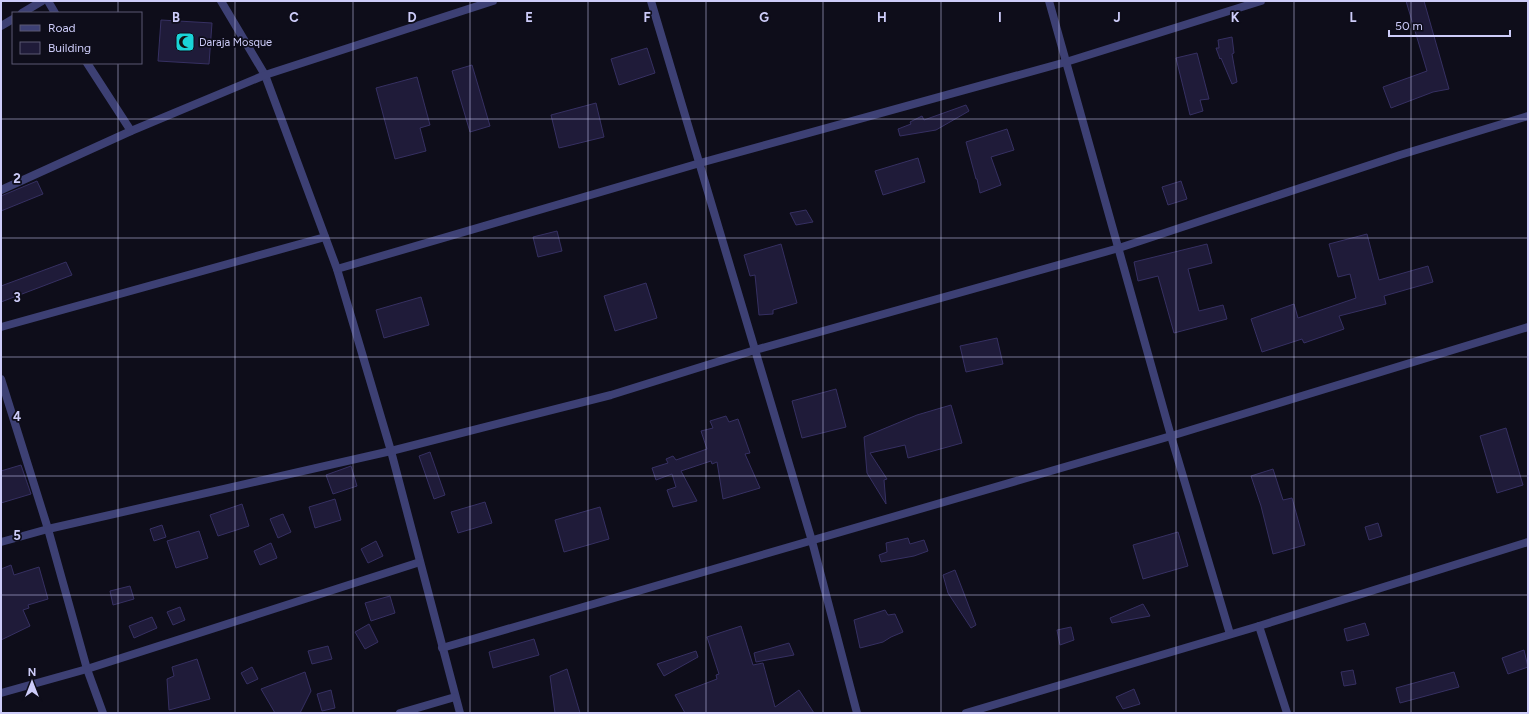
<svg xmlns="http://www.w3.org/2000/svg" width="1529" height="714" viewBox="0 0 1529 714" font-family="Figtree,sans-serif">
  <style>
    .building { fill: #1f1b39; stroke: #363062 }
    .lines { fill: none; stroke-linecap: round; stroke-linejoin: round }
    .minor { stroke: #3d4074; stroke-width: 8 }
    .tertiary { stroke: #3d4074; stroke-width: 8 }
    .grid { fill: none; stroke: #cdccf9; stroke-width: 1; stroke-opacity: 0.55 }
    .labels { text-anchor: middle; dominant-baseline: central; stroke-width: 3.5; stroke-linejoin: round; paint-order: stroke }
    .poi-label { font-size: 11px; fill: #cdccf9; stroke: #0e0d1a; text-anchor: start }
    .grid-label { font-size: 13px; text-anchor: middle; font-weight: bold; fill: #cdccf9; stroke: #0e0d1a; stroke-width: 3.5; stroke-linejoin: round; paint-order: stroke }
  </style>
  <rect width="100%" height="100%" fill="#0e0d1a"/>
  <g class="building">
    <polygon points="1406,1 1424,1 1449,89 1433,92 1391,108 1383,87 1427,71"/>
    <polygon points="161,20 212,23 209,64 158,61"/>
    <polygon points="1232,37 1234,53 1232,54 1237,82 1232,84 1221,58 1220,59 1216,48 1219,48 1218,40"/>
    <polygon points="647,48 655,73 619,85 611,59"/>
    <polygon points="1197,53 1209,99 1200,100 1203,111 1190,115 1176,58"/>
    <polygon points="472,65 490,126 470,132 452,71"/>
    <polygon points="417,77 430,125 420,128 426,151 395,159 376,88"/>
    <polygon points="596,103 604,137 559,148 551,115"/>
    <polygon points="966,105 969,111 936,130 900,136 898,129 911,124 910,122 922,116 924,120"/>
    <polygon points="1007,129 1014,150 991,157 1001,185 980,193 977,179 976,179 966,142"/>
    <polygon points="918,158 925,182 883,195 875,171"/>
    <polygon points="37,181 43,194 1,211 1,196"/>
    <polygon points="1181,181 1187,199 1168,205 1162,187"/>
    <polygon points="806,210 813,222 796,225 790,213"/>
    <polygon points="557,231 562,251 538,257 533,237"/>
    <polygon points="1367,234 1379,280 1428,266 1433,282 1384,296 1386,304 1339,316 1344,329 1304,343 1302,339 1262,352 1251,319 1294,304 1298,318 1356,298 1350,274 1338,277 1329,244"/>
    <polygon points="781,244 797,303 773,310 773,314 759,315 755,275 750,276 744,255"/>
    <polygon points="1207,244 1212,263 1188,269 1199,311 1223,305 1227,319 1174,333 1158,276 1138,281 1134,262"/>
    <polygon points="66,262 72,275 1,302 1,286"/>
    <polygon points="646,283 657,318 615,331 604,296"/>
    <polygon points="421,297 429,325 384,338 376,310"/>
    <polygon points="997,338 1003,364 966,372 960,346"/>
    <polygon points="836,389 846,427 802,438 792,401"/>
    <polygon points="951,405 962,443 908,458 905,445 870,453 887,479 884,480 886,504 867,473 864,437 917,415"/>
    <polygon points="726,416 729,422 738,419 750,453 745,454 760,488 723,499 717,462 712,464 711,461 681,471 697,501 673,507 667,490 676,487 672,474 656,480 652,468 668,463 666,459 673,456 676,460 707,449 701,431 713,428 710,421"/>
    <polygon points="1506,428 1523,485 1497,493 1480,436"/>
    <polygon points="430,452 445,495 434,499 419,456"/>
    <polygon points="21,465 31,494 1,503 1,471"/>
    <polygon points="351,466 357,486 333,494 326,475"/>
    <polygon points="1273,469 1283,500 1292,498 1305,545 1273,554 1261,506 1251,476"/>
    <polygon points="335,499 341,520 315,528 309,507"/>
    <polygon points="485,502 492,523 458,533 451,512"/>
    <polygon points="242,504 249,526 218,536 210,515"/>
    <polygon points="600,507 609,539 564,552 555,520"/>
    <polygon points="283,514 291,532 278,538 270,519"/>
    <polygon points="1378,523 1382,536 1369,540 1365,527"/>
    <polygon points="162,525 166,537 154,541 150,529"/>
    <polygon points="199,531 208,558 176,568 167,541"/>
    <polygon points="1178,532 1188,566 1143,579 1133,545"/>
    <polygon points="908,538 910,544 924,540 928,551 914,556 881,562 879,555 887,552 886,543"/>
    <polygon points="376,541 383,556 368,563 361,549"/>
    <polygon points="271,543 277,558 260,565 254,551"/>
    <polygon points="11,565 14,575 39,567 48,599 28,605 29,608 23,610 30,626 1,640 1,569"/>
    <polygon points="955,570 976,625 971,628 948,593 943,575"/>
    <polygon points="130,586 134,599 113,605 110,591"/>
    <polygon points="390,596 395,613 371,621 365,603"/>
    <polygon points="1143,604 1150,616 1112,623 1110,618"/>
    <polygon points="180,607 185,620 173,625 167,612"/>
    <polygon points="885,610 888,615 895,614 903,632 891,637 883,642 860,648 854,620"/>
    <polygon points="152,617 157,628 134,638 129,626"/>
    <polygon points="1365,623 1369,635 1347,641 1344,629"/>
    <polygon points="369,624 378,642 365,649 355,632"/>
    <polygon points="741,626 753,665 763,663 775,707 799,690 814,713 685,713 675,695 717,679 716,675 719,674 707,637"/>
    <polygon points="1071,627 1074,640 1060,645 1057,630"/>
    <polygon points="534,639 539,655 493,668 489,652"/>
    <polygon points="789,643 794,655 756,662 754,653"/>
    <polygon points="328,646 332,659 312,664 308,651"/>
    <polygon points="1524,650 1528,667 1508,674 1502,658"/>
    <polygon points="696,651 698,657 664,676 657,664"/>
    <polygon points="197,659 210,699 169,710 167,679 174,676 172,667"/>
    <polygon points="252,667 258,679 247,684 241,673"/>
    <polygon points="567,669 580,713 555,713 550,676"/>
    <polygon points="1353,670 1356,684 1344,686 1341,672"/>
    <polygon points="305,672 311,691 300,713 275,713 261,689"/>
    <polygon points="1454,672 1459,687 1400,703 1396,688"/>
    <polygon points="1134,689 1140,704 1123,709 1116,697"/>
    <polygon points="331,690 335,708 322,711 317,694"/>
  </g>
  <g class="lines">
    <g class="minor">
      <polyline points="48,1 55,13"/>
      <polyline points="221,1 265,75 337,269 391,451 460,713"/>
      <polyline points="651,1 812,541 857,713"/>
      <polyline points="1049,1 1171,436 1230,634"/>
      <polyline points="22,13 42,1"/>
      <polyline points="1,26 13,19"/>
      <polyline points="87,63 131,131"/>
      <polyline points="1,190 131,131 265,75 493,1"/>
      <polyline points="337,269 700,163 1066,62 1261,1"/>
      <polyline points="1,327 325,237"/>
      <polyline points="1,379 48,529 87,669 103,713"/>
      <polyline points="1,542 48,529 391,451 611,395 755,350 1119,248 1400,155 1528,116"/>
      <polyline points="1259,626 1287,713"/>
      <polyline points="442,648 1171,436 1528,327"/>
      <polyline points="1,693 87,669 420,562"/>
      <polyline points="400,713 455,697"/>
    </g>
    <polyline class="tertiary" points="966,713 1259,626 1528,542"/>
  </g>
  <path class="grid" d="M118 1V13M235 1V713M353 1V713M470 1V713M588 1V713M706 1V713M823 1V713M941 1V713M1059 1V713M1176 1V713M1294 1V713M1411 1V713M118 63V713M1 119H1528M1 238H1528M1 357H1528M1 476H1528M1 595H1528"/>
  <defs>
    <g id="mosque-square" transform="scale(1)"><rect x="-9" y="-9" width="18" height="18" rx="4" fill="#1ad4d7" stroke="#0e0d1a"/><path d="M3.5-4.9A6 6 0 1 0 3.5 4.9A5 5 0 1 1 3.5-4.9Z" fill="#111"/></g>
  </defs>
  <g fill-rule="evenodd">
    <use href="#mosque-square" x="185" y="42"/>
  </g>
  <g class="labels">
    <g class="poi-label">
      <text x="199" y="42">Daraja Mosque</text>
    </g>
  </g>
  <g class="grid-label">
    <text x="176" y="22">B</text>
    <text x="294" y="22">C</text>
    <text x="412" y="22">D</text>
    <text x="529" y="22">E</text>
    <text x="647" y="22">F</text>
    <text x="764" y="22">G</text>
    <text x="882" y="22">H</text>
    <text x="1000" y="22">I</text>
    <text x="1117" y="22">J</text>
    <text x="1235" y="22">K</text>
    <text x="1353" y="22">L</text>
    <text x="17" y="183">2</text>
    <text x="17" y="302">3</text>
    <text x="17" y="421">4</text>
    <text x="17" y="540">5</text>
  </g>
  <rect width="1529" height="714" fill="none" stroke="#cdccf9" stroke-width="4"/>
  <rect x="12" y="12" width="130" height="52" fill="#0e0d1a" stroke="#5a5973"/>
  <rect x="20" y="25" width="20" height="6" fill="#3d4074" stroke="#5a5973"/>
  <text x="48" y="32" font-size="12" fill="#cdccf9">Road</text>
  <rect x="20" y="42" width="20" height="12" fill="#1f1b39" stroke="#5a5973"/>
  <text x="48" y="52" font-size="12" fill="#cdccf9">Building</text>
  <g transform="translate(32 682)" stroke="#0e0d1a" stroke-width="3" paint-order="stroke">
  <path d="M0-3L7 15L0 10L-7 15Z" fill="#cdccf9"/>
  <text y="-6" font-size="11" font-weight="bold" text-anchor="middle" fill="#cdccf9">N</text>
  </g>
  <path d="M1389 30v6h121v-6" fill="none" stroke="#cdccf9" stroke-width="2"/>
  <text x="1395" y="30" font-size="12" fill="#cdccf9" stroke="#0e0d1a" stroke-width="3" paint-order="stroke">50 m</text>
</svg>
